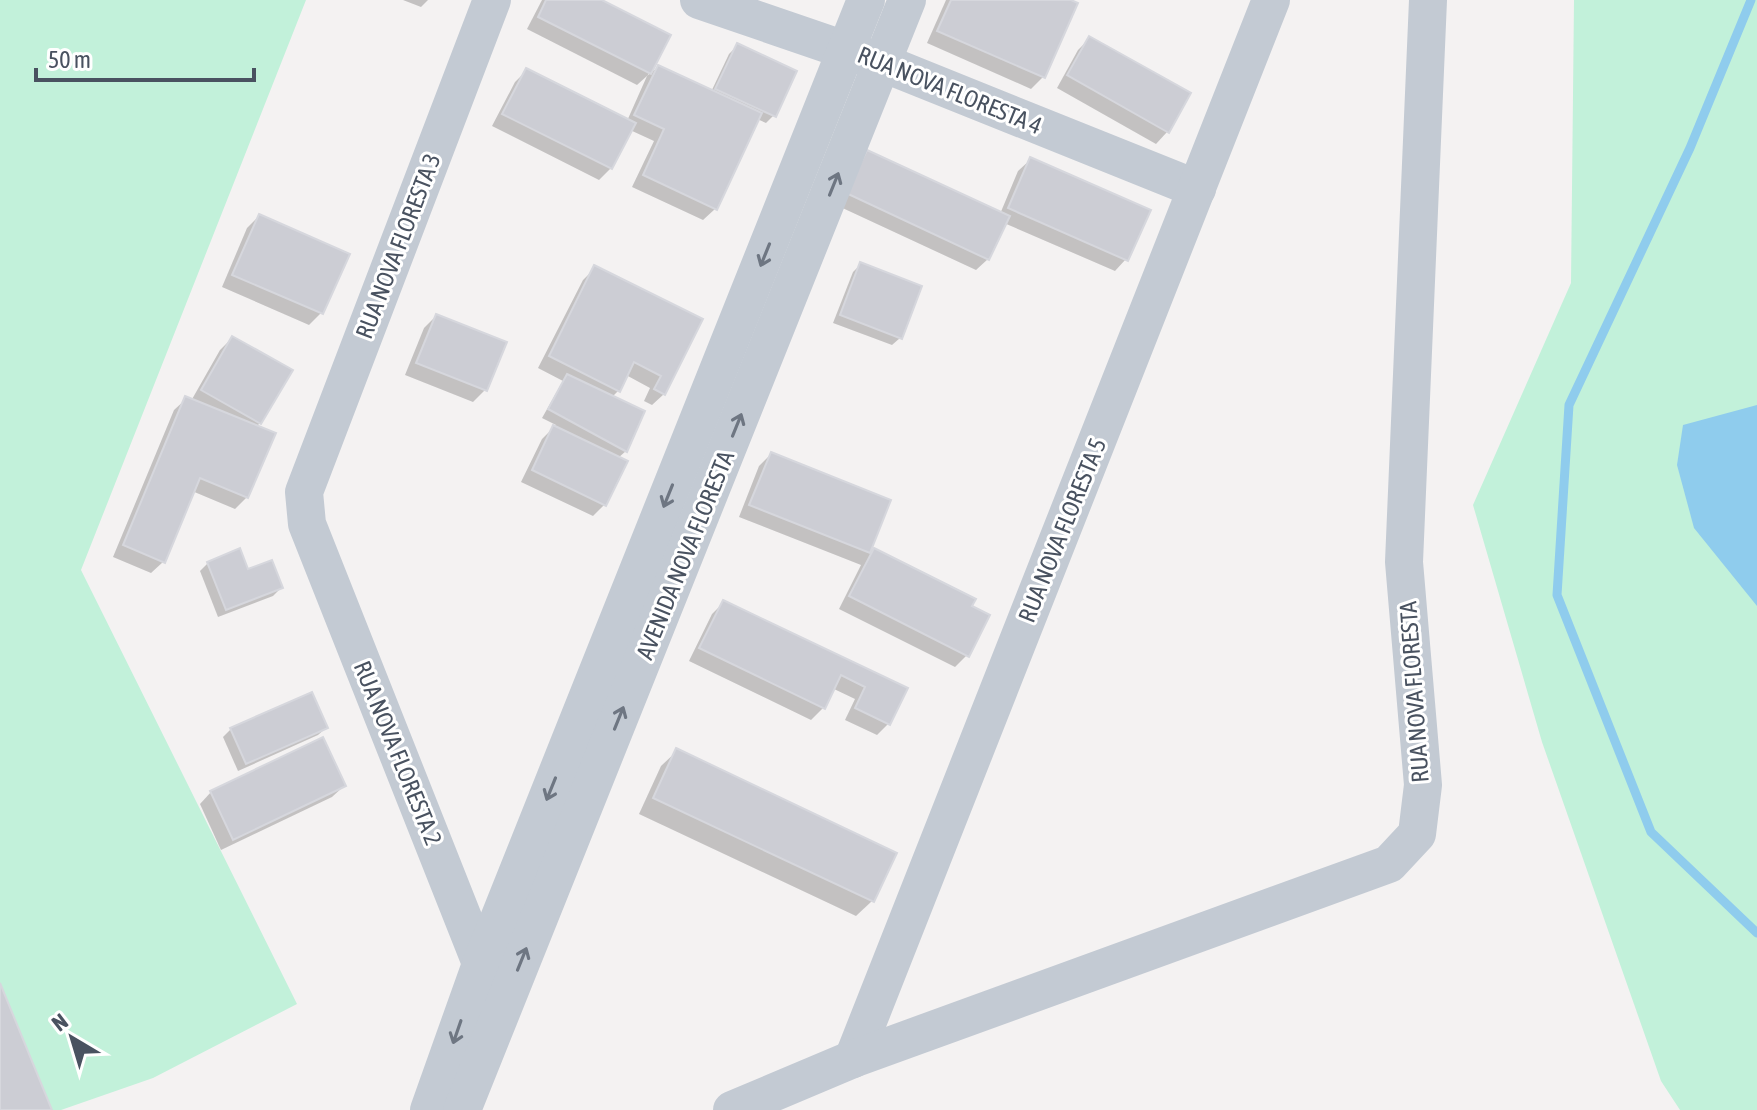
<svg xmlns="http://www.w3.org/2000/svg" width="1757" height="1110" viewBox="0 0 1757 1110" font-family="'Asap Condensed',sans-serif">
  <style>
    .green { fill: #c2f1da }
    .water { fill: #8fcced }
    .shadow { fill: #0003 }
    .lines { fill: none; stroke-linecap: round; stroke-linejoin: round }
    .stream { stroke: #8fcced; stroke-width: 9 }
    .building { fill: #cccdd4; stroke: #d6d7dd; stroke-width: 2 }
    .minor { stroke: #c3cad3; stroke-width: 38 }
    .oneway { stroke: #6e7682 }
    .labels { text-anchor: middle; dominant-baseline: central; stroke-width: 6; stroke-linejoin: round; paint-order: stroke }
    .street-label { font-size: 24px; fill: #495260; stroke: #fff }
  </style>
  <rect width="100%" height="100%" fill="#f4f2f2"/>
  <g class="green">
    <polygon points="0,0 306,0 81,570 297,1004 153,1078 61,1110 52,1110 0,983"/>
    <polygon points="1574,0 1757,0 1757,1110 1680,1110 1661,1081 1542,742 1473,505 1571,283"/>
  </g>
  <polygon class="water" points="1757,405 1757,606 1694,528 1677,465 1683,425"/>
  <g class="shadow">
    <polygon points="403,0 428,0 421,7"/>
    <polygon points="542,0 598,0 668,36 648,75 637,85 527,29"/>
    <polygon points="946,0 1066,0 1043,77 1031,89 927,43"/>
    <polygon points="1090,38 1167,132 1156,144 1057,88 1078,50"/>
    <polygon points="737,46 774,115 766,123 757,119 715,209 703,220 632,187 654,141 630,130 611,168 599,180 492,126 515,82 526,71 627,121 647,76 658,67 711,92 729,54"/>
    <polygon points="1030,160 1126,259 1115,271 1004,223 988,259 976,270 836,205 855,164 1000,214 1018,171"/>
    <polygon points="259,216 321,313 309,325 222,287 247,228"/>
    <polygon points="861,264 900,338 892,345 833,323 853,272"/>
    <polygon points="595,268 700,320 664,394 652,405 644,401 650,388 626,375 618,391 611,398 626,451 618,458 605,504 593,516 521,482 542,439 556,425 542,418 563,381 538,368 583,280"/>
    <polygon points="436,316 485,390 473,402 405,375 424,328"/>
    <polygon points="232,338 260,423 256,427 247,497 235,509 192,491 163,562 151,573 113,557 174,410 186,399 191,401 220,350"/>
    <polygon points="771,454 870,548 973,600 969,607 967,655 955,667 839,609 861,565 739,517 759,466"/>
    <polygon points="208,563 247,572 281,588 273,596 218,617 200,571"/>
    <polygon points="724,602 905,689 888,724 877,735 845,720 855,699 834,689 832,689 823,708 811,720 689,661 712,614"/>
    <polygon points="326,728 318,735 238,771 223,737 231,729"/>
    <polygon points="677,751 872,901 856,916 639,814 661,766"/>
    <polygon points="344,786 332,797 221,850 200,804 211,792"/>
  </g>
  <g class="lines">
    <polyline class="stream" points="1751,0 1690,148 1569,405 1557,595 1651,832 1757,933"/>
  </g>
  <g class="building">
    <polygon points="546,0 602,0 671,35 651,74 538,17"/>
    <polygon points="951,0 1071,0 1078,3 1045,78 937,31"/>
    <polygon points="1089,36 1191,93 1169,133 1067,75"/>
    <polygon points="737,43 797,71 776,117 715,89"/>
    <polygon points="658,65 762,113 717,210 643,175 664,129 634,115"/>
    <polygon points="526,68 636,123 612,169 502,114"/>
    <polygon points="867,150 1010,216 989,260 846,193"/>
    <polygon points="1030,157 1151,210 1128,261 1008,208"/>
    <polygon points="259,214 350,254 323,314 232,275"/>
    <polygon points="860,262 922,286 902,339 840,315"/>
    <polygon points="594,265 703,319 665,395 654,389 661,376 634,362 620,392 549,356"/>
    <polygon points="436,314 507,342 487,391 416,363"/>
    <polygon points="232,336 293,370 261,424 201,390"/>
    <polygon points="567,374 645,411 627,452 548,409"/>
    <polygon points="185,396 276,433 248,498 200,478 165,563 123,545"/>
    <polygon points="553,425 628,461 606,506 532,470"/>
    <polygon points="771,452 891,500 870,553 749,505"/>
    <polygon points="240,548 248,569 272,560 283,588 226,610 207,562"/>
    <polygon points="874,548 976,599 972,606 990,615 969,657 849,596"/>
    <polygon points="723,600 908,688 890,725 855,708 865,687 841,675 825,709 699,648"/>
    <polygon points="312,692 328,728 246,764 230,728"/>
    <polygon points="323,737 346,786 233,840 210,791"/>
    <polygon points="676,748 897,853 874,902 653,798"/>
    <polygon points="0,983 52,1110 0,1110"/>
  </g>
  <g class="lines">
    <g class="minor">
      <polyline points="699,0 883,63 1197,189"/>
      <polyline points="486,976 307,524 304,492 492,0"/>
      <polyline points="853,1059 1271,0"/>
      <polyline points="429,1110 481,964 866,0"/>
      <polyline points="462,1110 907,0"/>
      <polyline points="732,1110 853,1059 1389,864 1417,834 1423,785 1404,562 1428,0"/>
    </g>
  </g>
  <defs><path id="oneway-shaft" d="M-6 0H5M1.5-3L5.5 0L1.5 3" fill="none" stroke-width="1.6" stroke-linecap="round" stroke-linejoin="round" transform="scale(2)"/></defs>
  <g class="oneway">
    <use href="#oneway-shaft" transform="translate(834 184) rotate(-68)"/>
    <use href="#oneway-shaft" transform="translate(765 255) rotate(112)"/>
    <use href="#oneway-shaft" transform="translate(737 425) rotate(-68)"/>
    <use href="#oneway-shaft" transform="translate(668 496) rotate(112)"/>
    <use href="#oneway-shaft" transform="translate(619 718) rotate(-68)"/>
    <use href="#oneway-shaft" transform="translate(551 789) rotate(112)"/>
    <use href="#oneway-shaft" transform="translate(522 959) rotate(-68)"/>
    <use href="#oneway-shaft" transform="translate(457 1032) rotate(109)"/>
  </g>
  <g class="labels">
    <g class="street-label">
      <text transform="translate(950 90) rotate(22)">RUA NOVA FLORESTA 4</text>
      <text transform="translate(398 246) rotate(-69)">RUA NOVA FLORESTA 3</text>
      <text transform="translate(1062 530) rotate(-68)">RUA NOVA FLORESTA 5</text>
      <text transform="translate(685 555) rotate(-68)">AVENIDA NOVA FLORESTA</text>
      <text transform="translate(1414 692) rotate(-94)">RUA NOVA FLORESTA</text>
      <text transform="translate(398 753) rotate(68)">RUA NOVA FLORESTA 2</text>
    </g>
  </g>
  <g transform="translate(72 1038) rotate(322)" stroke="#ffffff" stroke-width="6" paint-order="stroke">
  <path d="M0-6L14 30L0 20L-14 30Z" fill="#495260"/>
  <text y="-12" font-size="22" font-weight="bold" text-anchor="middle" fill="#495260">N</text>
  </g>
  <path d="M36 68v12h218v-12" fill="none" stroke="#495260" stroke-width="4"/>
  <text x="48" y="68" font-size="24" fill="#495260" stroke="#ffffff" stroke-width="6" paint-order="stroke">50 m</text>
</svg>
